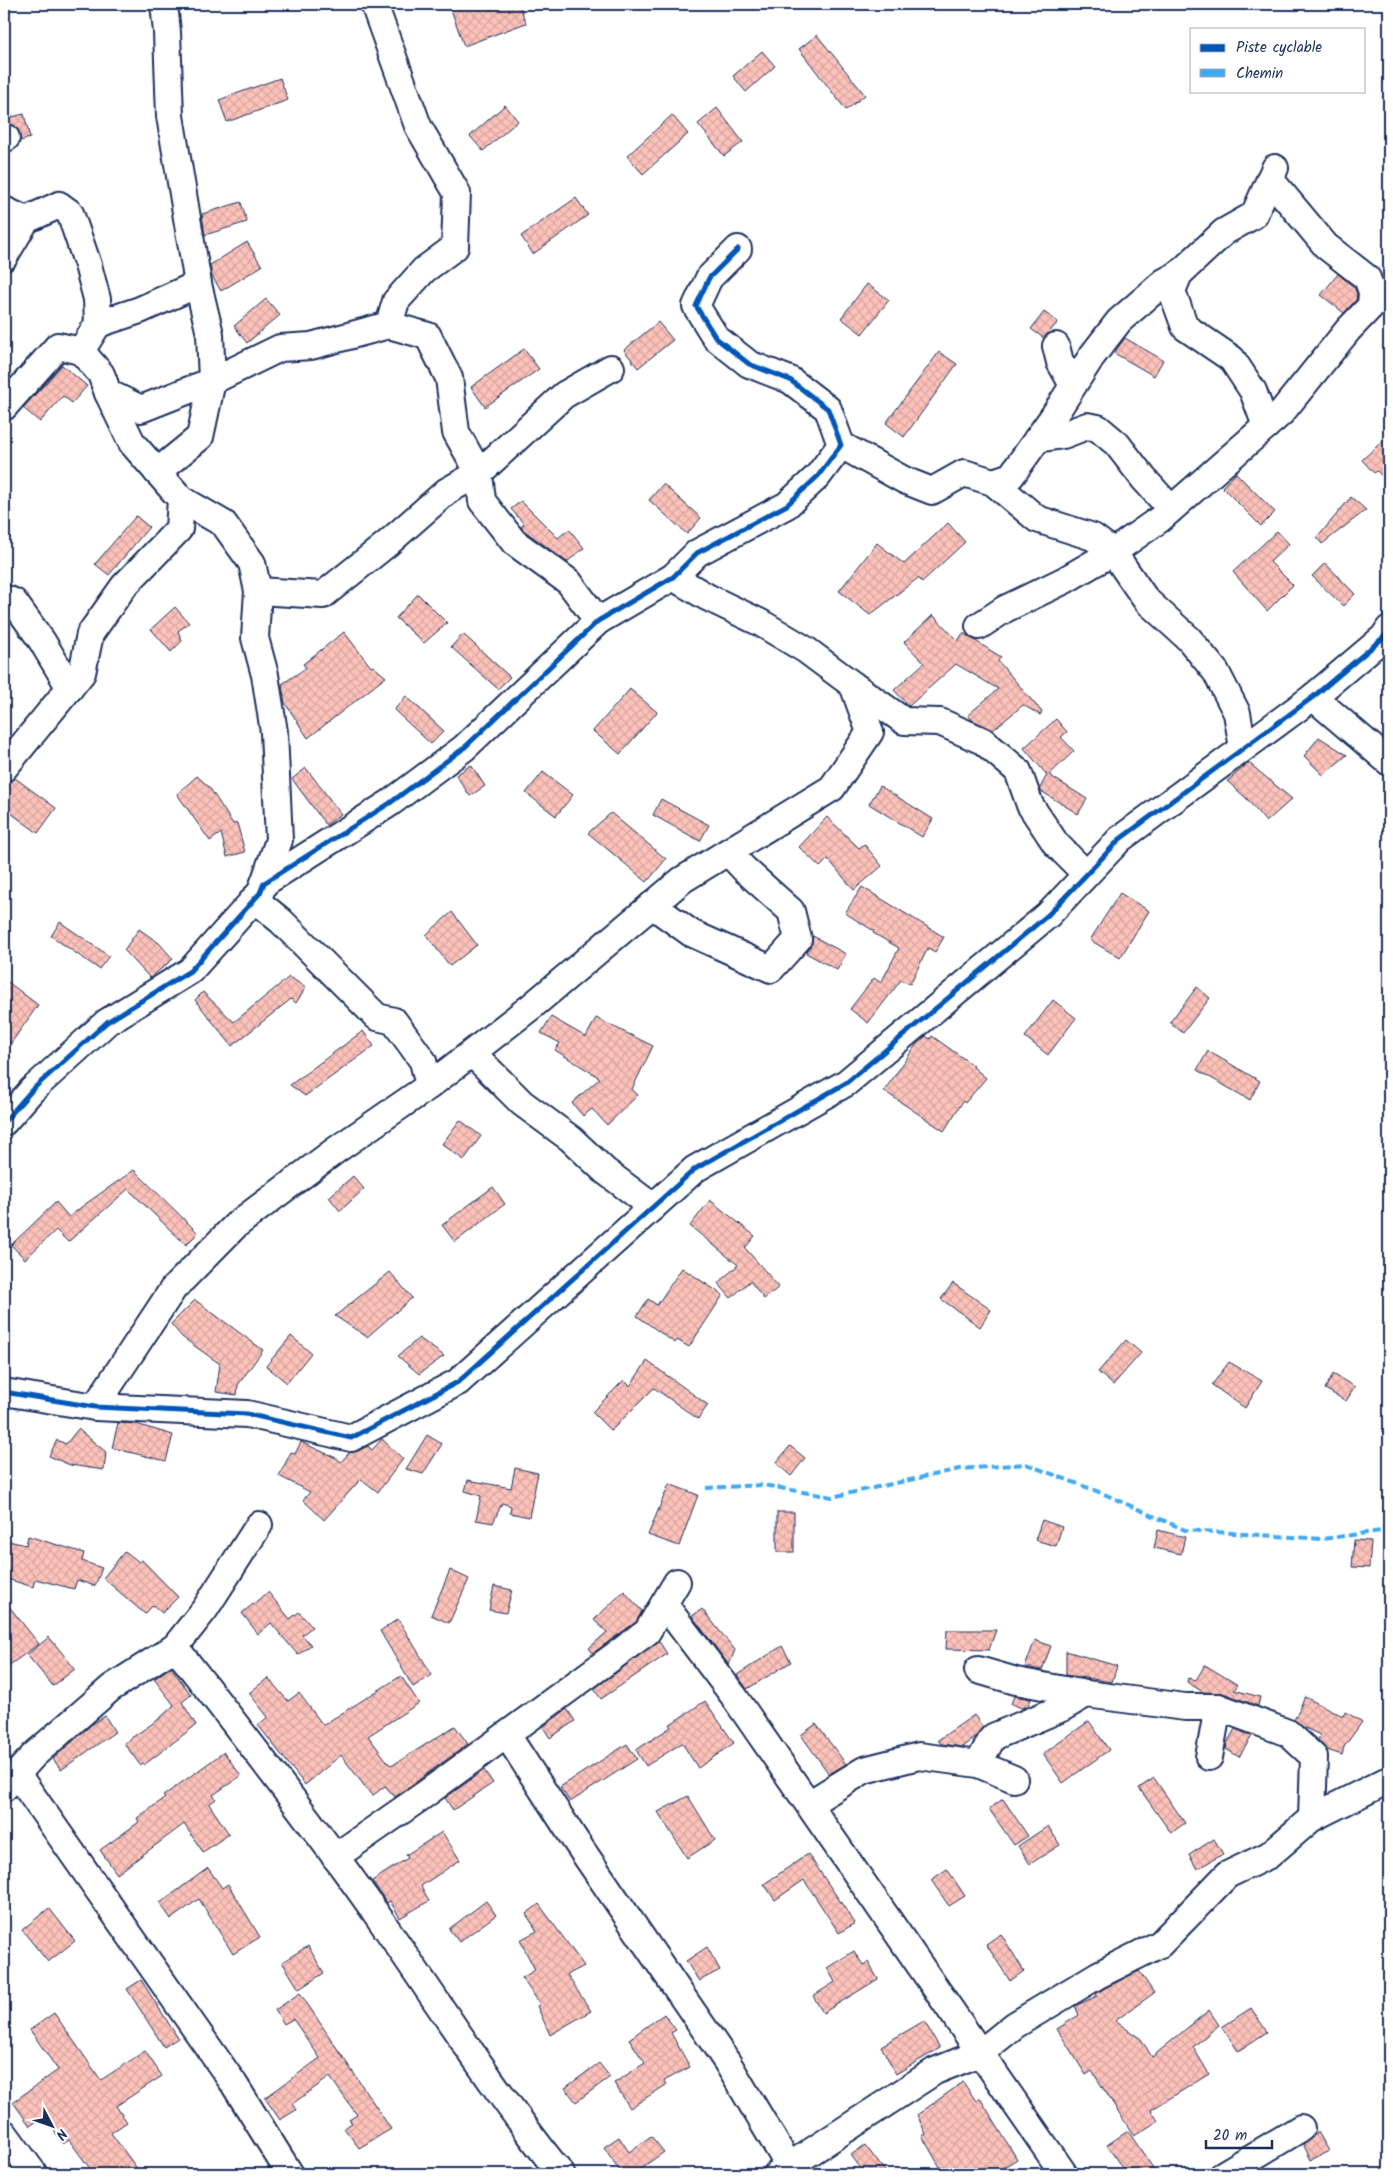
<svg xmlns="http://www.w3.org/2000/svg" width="1393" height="2178" viewBox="0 0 1393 2178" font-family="Kalam,sans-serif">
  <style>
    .building { fill: url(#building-cross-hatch); stroke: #1b2f5e }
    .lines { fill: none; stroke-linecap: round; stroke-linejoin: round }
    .minor-casing { stroke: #1b2f5e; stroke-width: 30 }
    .minor { stroke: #fff; stroke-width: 26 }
    .quiet { stroke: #3fa9f5; stroke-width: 4; stroke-dasharray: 8 4; stroke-linecap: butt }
    .cycleway-casing { stroke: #fff; stroke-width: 8 }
    .cycleway { stroke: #0057b8; stroke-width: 5 }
  </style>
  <defs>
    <pattern id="building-cross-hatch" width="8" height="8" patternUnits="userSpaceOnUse" patternTransform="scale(1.25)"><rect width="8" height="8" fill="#fdc2ba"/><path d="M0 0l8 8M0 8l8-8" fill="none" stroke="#d8a7a2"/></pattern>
  </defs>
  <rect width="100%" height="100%" fill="#fff"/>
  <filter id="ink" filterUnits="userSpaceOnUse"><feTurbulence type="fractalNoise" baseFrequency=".02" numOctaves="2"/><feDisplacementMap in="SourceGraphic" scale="10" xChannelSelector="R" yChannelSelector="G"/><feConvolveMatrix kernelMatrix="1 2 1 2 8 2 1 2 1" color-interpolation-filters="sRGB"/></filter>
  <g filter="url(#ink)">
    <g class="building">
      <polygon points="449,4 519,4 526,23 464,46"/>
      <polygon points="817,35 865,95 846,110 799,49"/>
      <polygon points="762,51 775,66 746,92 733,76"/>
      <polygon points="280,78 288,100 227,122 219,100"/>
      <polygon points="505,105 518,121 483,151 470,136"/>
      <polygon points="717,108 743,142 724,156 698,124"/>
      <polygon points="24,114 30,138 20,141 19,131 14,125 9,124 8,118"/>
      <polygon points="672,115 688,134 643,174 627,156"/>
      <polygon points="576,198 588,215 533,254 521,236"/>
      <polygon points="241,202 247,222 205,235 202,214"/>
      <polygon points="247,242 262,266 221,291 212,276 210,265"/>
      <polygon points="1338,274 1354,287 1357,294 1356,300 1344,313 1321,295"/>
      <polygon points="867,284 889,300 862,334 841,318"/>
      <polygon points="266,299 280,315 247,343 234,326"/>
      <polygon points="1044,312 1058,322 1044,338 1031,329"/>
      <polygon points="658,322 673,340 638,368 624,350"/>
      <polygon points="1125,338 1163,360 1154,376 1114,353"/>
      <polygon points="524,349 539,369 485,407 471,387"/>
      <polygon points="939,352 957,364 904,437 886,423"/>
      <polygon points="62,365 87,386 72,403 63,396 40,422 23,408"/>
      <polygon points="1389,435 1389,483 1377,471 1374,473 1362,460"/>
      <polygon points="1236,473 1275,512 1261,526 1222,487"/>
      <polygon points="663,484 701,518 687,534 649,500"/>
      <polygon points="1351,497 1366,510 1322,544 1317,538"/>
      <polygon points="521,501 558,538 569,529 584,548 567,562 525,531 521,527 524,524 511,509"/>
      <polygon points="136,516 149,527 109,575 95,564"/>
      <polygon points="948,523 965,542 922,582 918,578 870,615 839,591 877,543 904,564"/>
      <polygon points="1277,531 1289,544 1270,562 1293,585 1267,611 1233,572"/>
      <polygon points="1325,563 1355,594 1343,606 1312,576"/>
      <polygon points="418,594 447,623 424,643 396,618"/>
      <polygon points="175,607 189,623 178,631 182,641 171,652 151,629"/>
      <polygon points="933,615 958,641 963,633 1001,657 998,661 1042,712 1040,715 1023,705 993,730 972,720 968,715 998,689 956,664 909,706 894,690 924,663 904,642"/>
      <polygon points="344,632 371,667 373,666 386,677 308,738 285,703 282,684 306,668 303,664"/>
      <polygon points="463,634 510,677 498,689 451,647"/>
      <polygon points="630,689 657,712 620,754 593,731"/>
      <polygon points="406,696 444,731 431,744 394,710"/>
      <polygon points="1056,719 1067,732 1061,737 1074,751 1049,775 1087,799 1078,814 1041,791 1040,788 1047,775 1024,748"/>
      <polygon points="1319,737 1347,755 1323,775 1304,756"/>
      <polygon points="1249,763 1292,799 1266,822 1247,799 1227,781"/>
      <polygon points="471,765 485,786 470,796 456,775"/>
      <polygon points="306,768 341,814 326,825 292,779"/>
      <polygon points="543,772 573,795 556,816 526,793"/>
      <polygon points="197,776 209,787 233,824 237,823 245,852 227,857 221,833 210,841 177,794"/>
      <polygon points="15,778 56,808 38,833 4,808 4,783"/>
      <polygon points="880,786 933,819 922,837 869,804"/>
      <polygon points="661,799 709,825 700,841 653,815"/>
      <polygon points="611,813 666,859 647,882 588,833"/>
      <polygon points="827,817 859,848 864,844 882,866 854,890 828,859 820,867 799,847"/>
      <polygon points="862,887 944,937 935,952 928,948 910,984 901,980 868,1023 850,1009 874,978 881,983 899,948 873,933 874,931 845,913"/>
      <polygon points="1120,893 1149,911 1120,958 1090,940"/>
      <polygon points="452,912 477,945 450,966 426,935"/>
      <polygon points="60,922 109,956 99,969 51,936"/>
      <polygon points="139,929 159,943 173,959 150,978 124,950"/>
      <polygon points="813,936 846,954 837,970 806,953 812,943"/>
      <polygon points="289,977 306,987 296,1003 291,999 232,1046 195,1000 203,992 234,1022"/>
      <polygon points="4,979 38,1005 4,1053"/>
      <polygon points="1197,987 1210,998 1183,1033 1170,1022"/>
      <polygon points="1053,1000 1076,1018 1048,1055 1025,1037"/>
      <polygon points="551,1017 586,1037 596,1018 653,1046 632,1089 638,1095 607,1125 592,1109 583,1116 572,1103 600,1078 555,1050 560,1043 541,1033"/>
      <polygon points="363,1031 374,1046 305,1096 290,1085"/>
      <polygon points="926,1036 930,1039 932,1036 974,1066 973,1067 986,1078 965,1103 963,1101 944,1131 884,1091 916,1045"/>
      <polygon points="1208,1051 1260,1081 1250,1100 1197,1070"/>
      <polygon points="460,1120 481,1136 464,1160 442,1144"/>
      <polygon points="134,1170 198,1233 186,1245 128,1189 68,1242 56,1230 25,1259 11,1245 56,1202 69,1217 84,1205"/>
      <polygon points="353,1176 364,1189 340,1211 329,1197"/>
      <polygon points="493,1187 505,1204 455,1242 442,1225"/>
      <polygon points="710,1200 755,1236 745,1248 779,1287 764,1299 750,1281 731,1298 718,1283 738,1265 690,1226"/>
      <polygon points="682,1268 723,1295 689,1347 677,1340 675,1343 637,1316 648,1299 657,1305"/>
      <polygon points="390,1272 412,1298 367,1337 335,1316"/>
      <polygon points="953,1283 991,1310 980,1327 941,1299"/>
      <polygon points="195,1300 263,1350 238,1385 237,1395 216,1392 220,1364 182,1337 171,1324"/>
      <polygon points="291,1336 311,1353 287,1383 266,1366"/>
      <polygon points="419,1338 444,1356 419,1374 398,1356"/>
      <polygon points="1126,1340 1141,1353 1113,1385 1098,1372"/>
      <polygon points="647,1361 708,1405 698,1419 654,1388 611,1431 592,1412 624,1380 630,1386"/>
      <polygon points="1229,1362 1262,1381 1245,1408 1212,1385"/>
      <polygon points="1333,1374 1355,1387 1346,1401 1325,1389"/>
      <polygon points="118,1423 136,1424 173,1435 166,1461 112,1448"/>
      <polygon points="78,1429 106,1452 104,1470 70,1465 49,1456 57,1440 66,1444"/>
      <polygon points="427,1435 442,1444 423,1474 406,1469"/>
      <polygon points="382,1439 403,1459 378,1492 361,1479 324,1520 303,1500 310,1492 279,1476 291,1452 295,1454 301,1442 336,1458 341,1462 349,1453 358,1451 368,1446 372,1450"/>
      <polygon points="790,1446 805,1458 791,1476 776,1463"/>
      <polygon points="515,1468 538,1473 529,1517 510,1513 511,1506 502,1503 493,1523 476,1520 481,1496 465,1491 468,1480 511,1488"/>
      <polygon points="669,1484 698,1495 679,1546 648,1535"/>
      <rect x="777" y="1512" width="17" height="40"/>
      <polygon points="1042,1520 1062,1527 1056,1546 1035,1540"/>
      <polygon points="1158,1530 1185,1537 1181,1554 1154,1548"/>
      <polygon points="28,1536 84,1553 82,1561 102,1568 95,1586 77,1580 74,1589 35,1579 33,1587 4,1578 4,1540 26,1545"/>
      <polygon points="1354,1540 1371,1541 1369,1568 1352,1567"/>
      <polygon points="125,1551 139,1562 142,1560 178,1597 162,1613 153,1605 145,1614 103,1578"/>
      <polygon points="450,1570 469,1579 449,1623 431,1615"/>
      <polygon points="494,1586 512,1590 506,1613 489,1610"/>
      <polygon points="624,1591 642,1611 636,1622 593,1653 589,1648 607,1632 594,1620"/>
      <polygon points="268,1592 290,1619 299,1612 312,1627 302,1635 311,1645 298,1655 271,1623 258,1634 242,1613"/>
      <polygon points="4,1600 39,1644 4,1669"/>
      <polygon points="702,1609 735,1650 729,1665 692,1616"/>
      <polygon points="398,1619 432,1675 413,1687 380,1631"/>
      <polygon points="947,1630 996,1630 989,1650 946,1649"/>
      <polygon points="49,1637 75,1669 53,1686 27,1655"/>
      <polygon points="1035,1640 1051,1646 1042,1670 1025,1667"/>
      <polygon points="659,1641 667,1654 601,1699 594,1689"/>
      <polygon points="782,1646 791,1662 747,1689 737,1675"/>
      <polygon points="1066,1651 1117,1666 1112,1682 1066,1675"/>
      <polygon points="1205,1665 1238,1685 1234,1690 1260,1697 1258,1706 1223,1693 1203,1692 1187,1682 1188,1678 1196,1680"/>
      <polygon points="171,1667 191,1695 182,1702 196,1725 144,1765 143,1763 140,1765 124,1743 159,1719 174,1705 154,1679"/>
      <polygon points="401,1676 419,1703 368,1736 390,1765 392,1764 393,1765 455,1726 468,1744 395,1797 385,1786 372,1796 341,1755 305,1785 258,1725 268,1717 249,1693 268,1678 288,1701 299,1693 323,1725"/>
      <polygon points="1014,1696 1031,1699 1028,1706 1022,1708 1011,1704"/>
      <polygon points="1305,1697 1343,1716 1346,1712 1362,1722 1344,1747 1342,1755 1327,1750 1318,1740 1320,1735 1303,1727 1294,1720"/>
      <polygon points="705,1701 734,1743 698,1768 682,1743 646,1766 636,1750 671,1727 669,1725"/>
      <polygon points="567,1709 575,1721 550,1738 543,1727"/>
      <polygon points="974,1715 983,1727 975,1738 963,1747 941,1744 938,1740"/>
      <polygon points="105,1716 115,1732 61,1770 53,1759 91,1725"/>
      <polygon points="1089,1721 1109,1750 1063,1783 1043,1754"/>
      <polygon points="816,1724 846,1764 829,1774 801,1735"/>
      <polygon points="1235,1729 1252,1736 1239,1757 1226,1749 1227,1743"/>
      <polygon points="627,1744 637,1759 570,1802 560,1787"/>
      <polygon points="224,1752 241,1776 213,1795 216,1799 209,1804 229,1834 203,1852 184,1824 117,1874 100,1850 139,1822 137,1818 165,1798 163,1796"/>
      <polygon points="484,1770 493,1783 453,1810 445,1798"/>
      <polygon points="1154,1778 1185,1823 1171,1833 1139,1788"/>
      <polygon points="688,1796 715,1840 687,1858 658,1812"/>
      <polygon points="1003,1799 1028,1836 1014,1845 989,1809"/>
      <polygon points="1048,1826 1060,1845 1030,1864 1018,1846"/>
      <polygon points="442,1832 460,1860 421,1886 429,1901 400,1918 390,1901 387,1903 372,1881 408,1858 406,1855"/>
      <polygon points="1214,1839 1223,1854 1197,1869 1189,1855"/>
      <polygon points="808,1854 855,1923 839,1933 804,1880 775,1900 764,1884"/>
      <polygon points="208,1868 222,1888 228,1884 260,1937 233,1954 199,1899 171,1919 160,1903"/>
      <polygon points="947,1869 965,1896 949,1906 931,1880"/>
      <polygon points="486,1901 496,1915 459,1942 449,1929"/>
      <polygon points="539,1904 584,1966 567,1975 591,2011 550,2035 537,2006 540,2004 522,1978 535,1970 520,1940 537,1931 526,1914"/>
      <polygon points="49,1908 75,1941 48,1962 22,1930"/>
      <polygon points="1001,1934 1024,1971 1010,1981 986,1944"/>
      <polygon points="308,1946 324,1973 299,1989 282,1962"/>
      <polygon points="707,1947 720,1970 699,1981 686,1961"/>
      <polygon points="854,1951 863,1965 868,1962 878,1979 823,2013 813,1996 835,1982 827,1968"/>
      <polygon points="1139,1971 1154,1993 1115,2021 1141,2039 1152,2057 1209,2010 1219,2025 1193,2047 1209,2074 1151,2110 1158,2121 1134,2136 1092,2071 1086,2075 1057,2029 1079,2015 1075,2006 1097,1996 1096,1994 1105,1988"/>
      <polygon points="141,1980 178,2038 164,2047 127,1989"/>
      <polygon points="300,1993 391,2129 359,2148 344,2128 352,2123 349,2120 357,2115 330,2077 292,2104 296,2110 280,2120 265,2098 320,2058 293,2019 284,2024 275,2010"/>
      <polygon points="1251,2008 1267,2032 1238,2051 1222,2027"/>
      <polygon points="54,2013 101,2080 145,2051 162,2076 116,2106 127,2122 111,2133 141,2174 94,2174 69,2140 63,2144 44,2116 30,2126 13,2102 58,2070 30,2030"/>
      <polygon points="664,2014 676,2030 671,2033 690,2067 664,2081 666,2085 630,2108 614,2083 645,2063 629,2039"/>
      <polygon points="924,2021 940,2048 896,2074 881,2046"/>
      <polygon points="599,2063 610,2077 576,2102 565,2088"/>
      <polygon points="963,2082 976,2101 980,2098 1017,2159 993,2174 944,2174 922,2136 926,2134 917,2115"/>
      <polygon points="1128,2131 1157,2174 1126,2174 1107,2145"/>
      <polygon points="1318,2132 1329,2151 1311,2160 1303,2144"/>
      <polygon points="651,2136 664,2152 633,2174 622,2174 604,2147 619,2137 629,2152"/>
      <polygon points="865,2145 887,2174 865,2174 851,2155"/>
    </g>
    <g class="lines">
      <g class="minor-casing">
        <g id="minor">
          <polyline points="4,138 6,138"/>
          <polyline points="4,210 26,220 59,205 70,213 88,265 97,299 98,324 81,351 101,374 108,393 141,409 212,381 280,348 311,346 389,325 396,301 424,270 455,247 457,193 418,126 374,4"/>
          <polyline points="4,257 26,220"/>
          <polyline points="98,324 140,310 198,284"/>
          <polyline points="389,325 428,336 449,378 456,432 479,473 482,501 514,542 569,582 598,621"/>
          <polyline points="1056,346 1060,362 1073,385"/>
          <polyline points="4,407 58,346 81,351"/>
          <polyline points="1266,426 1253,391 1232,359 1185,327 1172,291 1179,274 1224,232 1254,215 1275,168"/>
          <polyline points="1037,439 1063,435 1087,426 1098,428 1117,444 1144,479 1171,509"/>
          <polyline points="841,445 904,480 932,491 964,473 993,482 1037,519 1093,537 1113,552 1146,600 1189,639 1216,672 1237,713 1243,748"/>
          <polyline points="157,472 200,437 212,381 210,334 198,284 170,116 167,32 164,4"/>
          <polyline points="993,482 1011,476 1053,417 1092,356 1119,321 1164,282 1179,274"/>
          <polyline points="181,499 224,524 252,563 258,591 255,638 265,675 274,732 279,840 264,883"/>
          <polyline points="258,591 323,595 388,543 447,491 479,473 564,395 611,368"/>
          <polyline points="4,598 14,602 42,641 70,688"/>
          <polyline points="979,626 1005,609 1065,580 1113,552 1160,519 1281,413 1348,330 1371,306 1372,292 1367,278 1326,246 1270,179"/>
          <polyline points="853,685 904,721 940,722 983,741 1018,771 1030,805 1056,844 1086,874"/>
          <polyline points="1313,697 1389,762"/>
          <polyline points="4,768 82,673 90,634 124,586 179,529 181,499 132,443 108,393"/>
          <polyline points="254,899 281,921 377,1017 394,1021 423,1061 429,1086"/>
          <polyline points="652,905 691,933 771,969 798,939 791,911 744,869 728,852"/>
          <polyline points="472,1053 522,1103 571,1139 605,1171 653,1207"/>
          <polyline points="4,1122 32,1090 107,1022 190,971 260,893 264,883 390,803 464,748 598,621 673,577 697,553 787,505 818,476 841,445 828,409 790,380 749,364 716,338 696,306 709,278 738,249"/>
          <polyline points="4,1392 95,1407 247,1414 351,1438 458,1382 695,1169 846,1083 1048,915 1120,839 1313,697 1384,637 1389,629"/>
          <polyline points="95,1407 173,1289 236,1225 336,1150 429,1086 532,1006 682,880 832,788 870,732 853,685 806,650 761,623 707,597 673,577"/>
          <polyline points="664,1604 733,1695 1064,2174"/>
          <path d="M175 1647C245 1736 315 1826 380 1919 439 2004 496 2093 561 2174"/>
          <polyline points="978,1670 1016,1681 1086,1694"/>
          <polyline points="1218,1707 1288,1733 1314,1757 1312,1818"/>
          <polyline points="507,1735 575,1840 727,2062 789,2166"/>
          <polyline points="978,1764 993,1737 1062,1708 1086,1694 1185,1707 1218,1707 1209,1757"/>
          <polyline points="17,1774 234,2084 290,2174"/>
          <polyline points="4,1788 34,1755 111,1688 175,1647 205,1609 259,1525"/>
          <polyline points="809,1804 864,1770 919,1756 978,1764 1014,1779"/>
          <polyline points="335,1857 424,1795 647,1632 677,1582"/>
          <polyline points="4,2133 34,2174"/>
          <polyline points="777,2174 935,2071 980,2053 1015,2025 1098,1975 1160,1944 1227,1875 1269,1855 1312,1818 1386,1781 1389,1782"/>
          <polyline points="1224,2174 1301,2128"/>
        </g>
      </g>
      <use href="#minor" class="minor"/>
      <polyline class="quiet" points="706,1488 763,1485 832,1497 960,1469 1026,1464 1104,1494 1185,1530 1322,1539 1389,1530"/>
      <g class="cycleway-casing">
        <g id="cycleway">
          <polyline points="4,1122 32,1090 107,1022 190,971 260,893 264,883 390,803 464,748 598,621 673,577 697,553 787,505 818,476 841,445 828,409 790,380 749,364 716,338 696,306 709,278 738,249"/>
          <polyline points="4,1392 95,1407 247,1414 351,1438 458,1382 695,1169 846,1083 1048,915 1120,839 1313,697 1384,637 1389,629"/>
        </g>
      </g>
      <use href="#cycleway" class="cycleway"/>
    </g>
  </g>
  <rect width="1393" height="2178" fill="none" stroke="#fff" stroke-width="20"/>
  <rect x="10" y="10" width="1373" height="2158" fill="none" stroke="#1b2f5e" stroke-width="2" filter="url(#ink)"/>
  <rect x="1190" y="28" width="175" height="65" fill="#ffffff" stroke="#a4acbf"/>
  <rect x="1200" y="44" width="25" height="8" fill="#0057b8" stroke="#a4acbf"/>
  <text x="1236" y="52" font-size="15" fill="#1b2f5e">Piste cyclable</text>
  <rect x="1200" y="69" width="25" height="8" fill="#3fa9f5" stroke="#a4acbf"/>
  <text x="1236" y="78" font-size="15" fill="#1b2f5e">Chemin</text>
  <g transform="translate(52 2126) rotate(131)" stroke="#ffffff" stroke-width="4" paint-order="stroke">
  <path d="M0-4L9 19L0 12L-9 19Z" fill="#1b2f5e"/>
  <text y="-8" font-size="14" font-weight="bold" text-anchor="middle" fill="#1b2f5e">N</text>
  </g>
  <path d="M1206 2140v8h66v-8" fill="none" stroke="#1b2f5e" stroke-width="2.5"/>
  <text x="1213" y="2140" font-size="15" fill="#1b2f5e" stroke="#ffffff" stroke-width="4" paint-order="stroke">20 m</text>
</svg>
